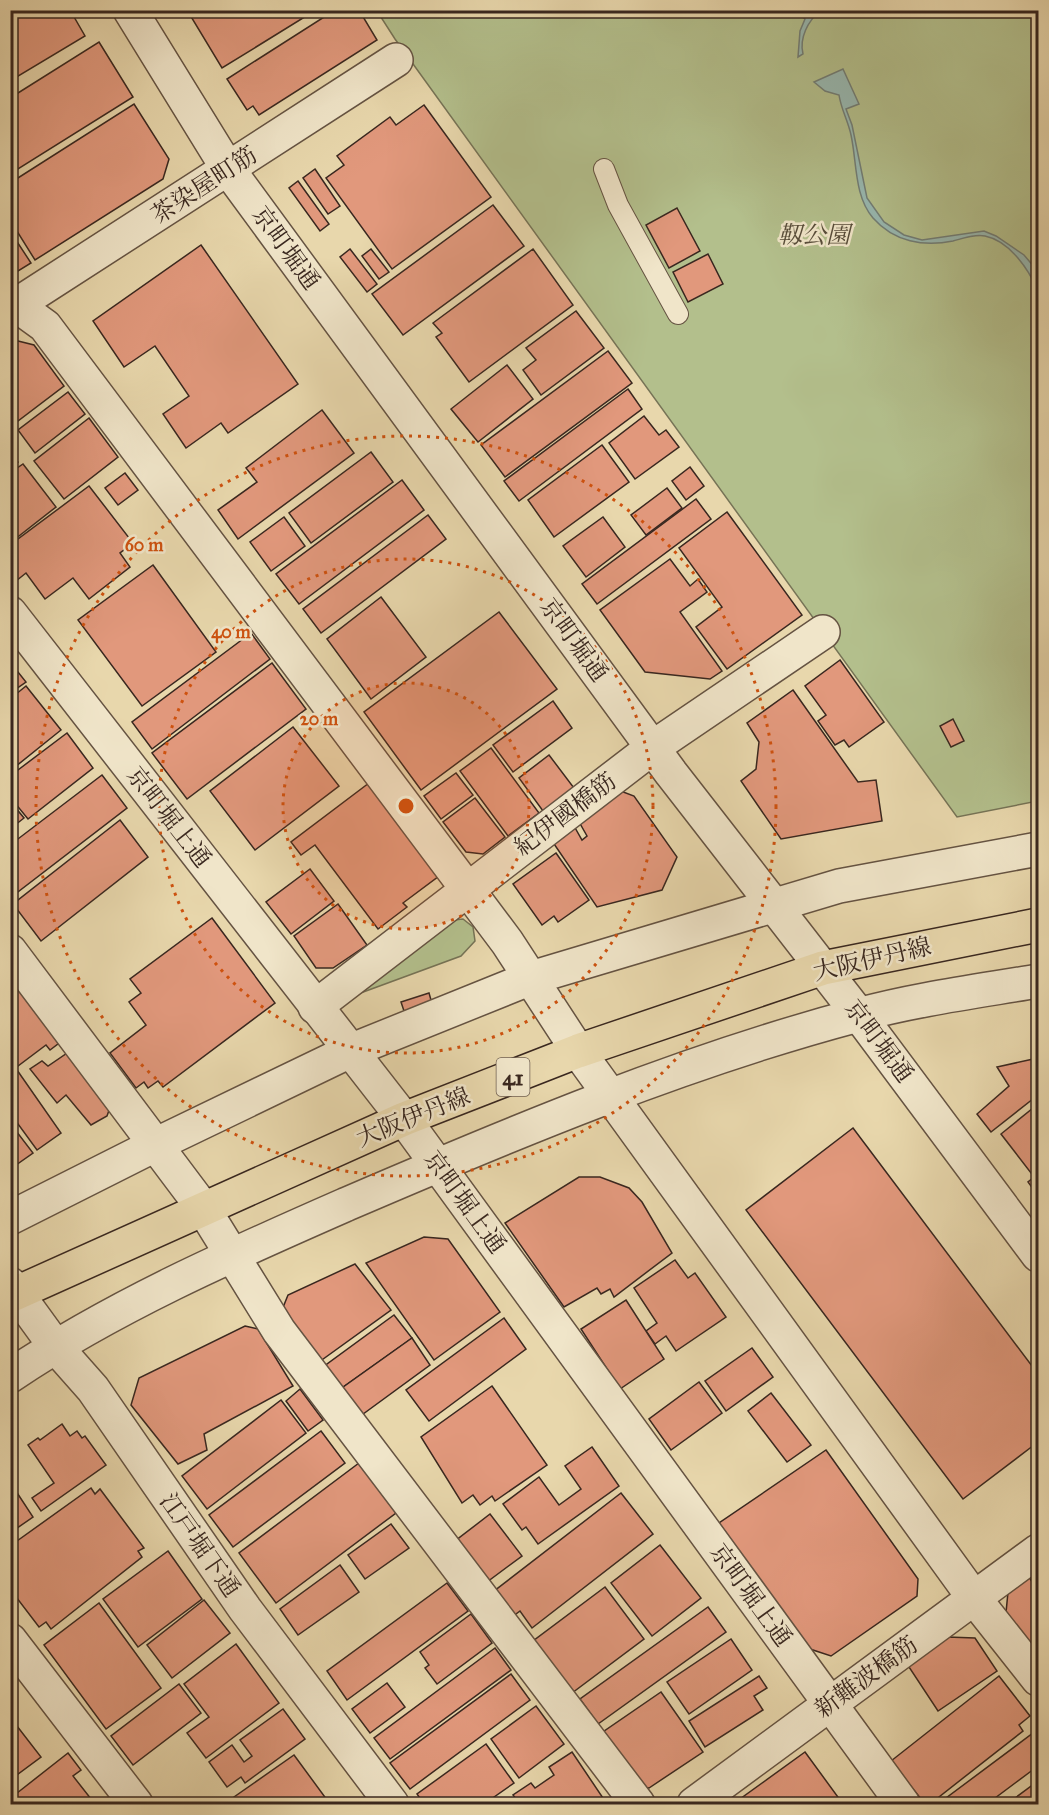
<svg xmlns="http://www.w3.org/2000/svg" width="1049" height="1815" viewBox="0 0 1049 1815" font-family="'IM FELL Great Primer','Noto Serif JP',serif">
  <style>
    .green { fill: #b3bf8c; stroke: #767356; stroke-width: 1.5 }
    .water { fill: #98b8b0; stroke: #727e76; stroke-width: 1.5 }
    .building { fill: #e1987c; stroke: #39271f; stroke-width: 1.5 }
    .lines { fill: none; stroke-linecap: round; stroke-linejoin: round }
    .service-casing { stroke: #655342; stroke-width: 22 }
    .minor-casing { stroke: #655342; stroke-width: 36 }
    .primary-casing { stroke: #39271f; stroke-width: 36 }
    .service { stroke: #f0e5c9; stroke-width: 20 }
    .minor { stroke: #f0e5c9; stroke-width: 33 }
    .primary { stroke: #e8d7ac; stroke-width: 33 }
    .ring { fill: none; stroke: #ce520f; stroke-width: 3; stroke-dasharray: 3 6 }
    .labels { text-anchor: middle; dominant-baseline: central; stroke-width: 5; stroke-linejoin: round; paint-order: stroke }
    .shield { fill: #f0e5c9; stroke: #706052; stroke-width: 1.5 }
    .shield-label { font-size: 22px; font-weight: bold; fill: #39271f }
    .street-label { font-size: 24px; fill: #39271f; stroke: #f0e5c9 }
    .park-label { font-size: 24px; font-style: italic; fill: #584d3a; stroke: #f0e5c9 }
    .centre { fill: #ce520f; stroke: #f0e5c9; stroke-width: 3 }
    .ring-label { font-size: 18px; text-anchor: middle; font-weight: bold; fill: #ce520f; stroke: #f0e5c9; stroke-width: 5; stroke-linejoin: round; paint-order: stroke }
  </style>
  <rect width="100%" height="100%" fill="#e8d7ac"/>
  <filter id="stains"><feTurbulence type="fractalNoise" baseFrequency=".00333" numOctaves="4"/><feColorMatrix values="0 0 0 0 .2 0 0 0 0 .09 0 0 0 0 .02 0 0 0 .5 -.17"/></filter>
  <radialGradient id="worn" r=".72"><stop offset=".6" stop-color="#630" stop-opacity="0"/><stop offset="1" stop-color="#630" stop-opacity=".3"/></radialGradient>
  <g class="green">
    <polygon points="377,11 1038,11 1038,801 957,817 395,39"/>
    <polygon points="463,919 473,927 475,941 461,956 347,998 445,921"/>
  </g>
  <g class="water">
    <path d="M795 11H820C808 21 799 38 803 54L798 57 800 31 805 19Z"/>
    <path d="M843 69 859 104 846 109 852 125 867 198 884 222 904 235 922 240 984 231 996 236 1024 255 1035 268 1038 273V291C1029 270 1010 241 985 236 975 234 964 238 953 241 924 247 894 242 873 218 854 196 857 162 851 135 848 121 841 109 839 95L825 91 814 82Z"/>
  </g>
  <g class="building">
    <polygon points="10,10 70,10 85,36 10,81"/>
    <polygon points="187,10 316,10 222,68"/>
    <polygon points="335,10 359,10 377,40 259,115 253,106 247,110 227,79"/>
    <polygon points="99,42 133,97 10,174 10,98"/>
    <polygon points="134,104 169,159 163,179 35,260 10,220 10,183"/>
    <polygon points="424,105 491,197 392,269 326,178 344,165 337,156 390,117 396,125"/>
    <polygon points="315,169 340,206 328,214 303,178"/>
    <polygon points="298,181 329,224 320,231 289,188"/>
    <polygon points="493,205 524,246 403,335 372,294"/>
    <polygon points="677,208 700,251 669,268 646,225"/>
    <polygon points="10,231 31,263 10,276"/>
    <polygon points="201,245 298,384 228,433 221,423 186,448 163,414 189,396 155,346 124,367 93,321"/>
    <polygon points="350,249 377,284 367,292 340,257"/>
    <polygon points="371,249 389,272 379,279 362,256"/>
    <polygon points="533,249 573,305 469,382 436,337 442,333 433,323"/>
    <polygon points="708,254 723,284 688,302 673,272"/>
    <polygon points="576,311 604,348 541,395 523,370 536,360 526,348"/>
    <polygon points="10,339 34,345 64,386 14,424 10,420"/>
    <polygon points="608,351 632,383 505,477 481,445"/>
    <polygon points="507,365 533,399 478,442 451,409"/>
    <polygon points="628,389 642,409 519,501 504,481"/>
    <polygon points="68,392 85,414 35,453 18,430"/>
    <polygon points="322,410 354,453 238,539 218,510 257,482 246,468"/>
    <polygon points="644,416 659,435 666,430 679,447 635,479 609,443"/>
    <polygon points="89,418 118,457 64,499 34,461"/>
    <polygon points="602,445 629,482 554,537 528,500"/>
    <polygon points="10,452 18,462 10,468"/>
    <polygon points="371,452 393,482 311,543 289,513"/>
    <polygon points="23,464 56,507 10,543 10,473"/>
    <polygon points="690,467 704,486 686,500 672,481"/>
    <polygon points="125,473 138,490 118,505 105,488"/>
    <polygon points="402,480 424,510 299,604 276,574"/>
    <polygon points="89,486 133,543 120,553 130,567 89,599 73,578 45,599 26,573 16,581 10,573 10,545"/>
    <polygon points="667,488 682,508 646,535 631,515"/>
    <polygon points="696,499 711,519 597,604 582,584"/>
    <polygon points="727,512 802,615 727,669 696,627 722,607 679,548"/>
    <polygon points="428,515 446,539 321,633 303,609"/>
    <polygon points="284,517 305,546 271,571 250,542"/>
    <polygon points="603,517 625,547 586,577 563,546"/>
    <polygon points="670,559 690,586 698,579 707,592 680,612 722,671 710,679 645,672 600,610"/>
    <polygon points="153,565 216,652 142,706 78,620"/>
    <polygon points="381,597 426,657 371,699 327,639"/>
    <polygon points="499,612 557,689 421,790 364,712"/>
    <polygon points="251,633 270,659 152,749 132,722"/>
    <polygon points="840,660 884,722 849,747 844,740 835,745 818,721 826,715 805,686"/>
    <polygon points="10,662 26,682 10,693"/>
    <polygon points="272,663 306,709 187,799 152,753"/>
    <polygon points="26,686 61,730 10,771 10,699"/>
    <polygon points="793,690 858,782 876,780 882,821 781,839 741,781 756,769 759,742 747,723"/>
    <polygon points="553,701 572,728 513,772 493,745"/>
    <polygon points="953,719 964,741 951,747 940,726"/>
    <polygon points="293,727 339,786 255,850 210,791"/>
    <polygon points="67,733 93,768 28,819 10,797 10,776"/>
    <polygon points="491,748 539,813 508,836 460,771"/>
    <polygon points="549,755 574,788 543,811 519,778"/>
    <polygon points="456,773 473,795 441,819 424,796"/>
    <polygon points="102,775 127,808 10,898 10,845"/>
    <polygon points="369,783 439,876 403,903 407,907 378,929 315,845 301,855 291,842"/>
    <polygon points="618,790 634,796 677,857 662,890 597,907 552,841 574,826 582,840 587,836 578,820"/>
    <polygon points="475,798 505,837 483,854 466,852 443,822"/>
    <polygon points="10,801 24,818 10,829"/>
    <polygon points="120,820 148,857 41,941 13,904"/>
    <polygon points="556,853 589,900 558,922 554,916 542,925 513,884"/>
    <polygon points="310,869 334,901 291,934 266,902"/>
    <polygon points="338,904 367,945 333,968 316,968 294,936"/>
    <polygon points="212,918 275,1003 163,1087 158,1081 148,1088 144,1082 136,1088 110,1053 146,1025 129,1002 141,993 130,979"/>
    <polygon points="10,961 67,1037 50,1050 46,1045 10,1072"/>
    <polygon points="429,993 433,1007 406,1017 401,1002"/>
    <polygon points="76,1047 113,1099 107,1116 91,1125 66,1095 57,1103 30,1069 42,1061 48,1066"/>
    <polygon points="1038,1058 1038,1095 991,1132 977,1114 1009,1086 997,1067"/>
    <polygon points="17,1070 61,1133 37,1150 10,1113 10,1075"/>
    <polygon points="1038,1104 1038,1167 1031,1173 1001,1134"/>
    <polygon points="10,1123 33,1153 16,1165 10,1157"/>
    <polygon points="853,1128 1038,1374 1038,1442 963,1499 746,1210"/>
    <polygon points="1038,1174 1038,1196 1028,1182"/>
    <polygon points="579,1177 600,1177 629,1188 642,1202 672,1253 614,1297 610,1289 601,1294 597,1288 564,1307 505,1223"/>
    <polygon points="424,1237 448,1239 500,1312 434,1360 366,1263"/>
    <polygon points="675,1260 688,1278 695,1273 726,1317 676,1351 666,1336 655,1344 646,1331 657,1323 634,1288"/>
    <polygon points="355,1264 391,1310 319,1362 282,1310 288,1295"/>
    <polygon points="626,1300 664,1359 620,1389 581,1329"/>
    <polygon points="394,1315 412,1338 339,1390 323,1367"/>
    <polygon points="504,1318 526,1349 429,1421 406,1390"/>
    <polygon points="245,1326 258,1329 293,1386 204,1434 207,1450 178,1464 131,1405 139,1378"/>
    <polygon points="412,1338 430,1365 359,1417 339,1390"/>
    <polygon points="752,1348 773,1377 726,1411 705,1381"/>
    <polygon points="699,1382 722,1413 671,1450 649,1419"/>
    <polygon points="492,1386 547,1465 495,1501 492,1496 480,1505 473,1495 462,1503 421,1437"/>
    <polygon points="300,1389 323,1420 308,1431 286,1401"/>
    <polygon points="771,1393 811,1445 787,1462 748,1411"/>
    <polygon points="281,1400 306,1433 207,1509 182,1476"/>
    <polygon points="62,1424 70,1436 77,1431 82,1438 85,1436 106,1465 41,1511 32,1498 54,1483 28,1445 38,1438 40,1440"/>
    <polygon points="321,1431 345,1463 233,1547 209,1515"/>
    <polygon points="592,1447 619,1486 538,1544 526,1527 522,1530 503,1504 539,1477 559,1505 581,1489 565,1466"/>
    <polygon points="826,1450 918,1579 917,1596 831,1656 807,1648 719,1523"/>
    <polygon points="359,1463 396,1513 276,1603 239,1553"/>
    <polygon points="10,1482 33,1517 10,1533"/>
    <polygon points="91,1488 95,1494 100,1489 144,1548 138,1551 142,1557 51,1629 46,1622 39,1627 10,1589 10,1553 14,1550 10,1546"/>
    <polygon points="621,1493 653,1534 532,1628 520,1611 508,1620 489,1595"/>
    <polygon points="490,1514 522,1556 487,1582 455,1541"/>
    <polygon points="391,1524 409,1548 365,1579 348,1555"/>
    <polygon points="660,1545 701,1598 652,1636 611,1583"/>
    <polygon points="168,1551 202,1599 138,1647 103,1599"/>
    <polygon points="340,1565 359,1592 298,1635 280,1609"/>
    <polygon points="1028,1575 1038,1592 1038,1662 1005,1623 1008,1592"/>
    <polygon points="447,1583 468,1611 347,1700 327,1671"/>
    <polygon points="605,1587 644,1639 568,1696 529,1644"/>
    <polygon points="204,1600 230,1633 172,1678 147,1645"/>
    <polygon points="99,1603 161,1688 106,1729 44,1645"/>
    <polygon points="708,1607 726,1632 598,1724 580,1699"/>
    <polygon points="471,1614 492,1643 437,1684 425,1668 429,1665 420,1652"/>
    <polygon points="947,1637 975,1638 997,1671 938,1711 907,1664"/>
    <polygon points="731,1639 752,1670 689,1714 667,1682"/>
    <polygon points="236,1644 279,1703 206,1758 187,1733 209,1717 184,1684"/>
    <polygon points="495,1648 511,1670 390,1759 374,1738"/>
    <polygon points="511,1674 530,1700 410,1789 390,1763"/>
    <polygon points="759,1676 767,1688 754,1696 763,1710 705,1747 689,1721"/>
    <polygon points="999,1676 1030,1716 1019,1725 1023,1731 930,1804 925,1804 891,1761"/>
    <polygon points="387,1683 405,1707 370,1733 352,1709"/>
    <polygon points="179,1684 201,1713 133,1765 111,1736"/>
    <polygon points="661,1692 703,1752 649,1788 630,1785 597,1736"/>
    <polygon points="536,1706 564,1744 519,1778 491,1739"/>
    <polygon points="283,1709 305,1739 245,1783 241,1777 227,1787 209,1762 232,1745 244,1762 252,1756 240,1740"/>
    <polygon points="10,1717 41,1757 10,1780"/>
    <polygon points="1037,1730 1038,1766 987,1804 938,1804"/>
    <polygon points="486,1744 514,1783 484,1804 424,1804 417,1794"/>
    <polygon points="572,1752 607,1804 520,1804 513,1795 531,1783 535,1788 554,1775 549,1767"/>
    <polygon points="805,1752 843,1804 733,1804"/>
    <polygon points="68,1753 81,1770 73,1776 95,1804 18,1804 12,1797"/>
    <polygon points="294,1755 330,1804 224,1804"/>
    <polygon points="1038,1781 1038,1804 1014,1804 1011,1801"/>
  </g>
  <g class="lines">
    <g class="service-casing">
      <polyline id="service" points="604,169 618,205 678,314"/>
    </g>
    <g class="minor-casing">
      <g id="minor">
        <polyline points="130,10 228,169 671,773 859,1015 1038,1255"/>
        <polyline points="16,305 45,326 507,942 578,1051 974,1598 1038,1679"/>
        <polyline points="10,309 396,60"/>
        <polyline points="10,613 404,1119 903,1804"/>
        <polyline points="10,951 203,1208 279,1331 638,1804"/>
        <polyline points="315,1007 652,748 823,632"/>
        <polyline points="10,1218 155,1145 350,1051 531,978 839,886 1038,849"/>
        <polyline points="10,1284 55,1346 93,1389 245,1609 392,1804"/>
        <path d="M10 1376C114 1306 233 1254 347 1204 512 1133 684 1061 858 1015 917 999 979 991 1038 981"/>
        <polyline points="10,1640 136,1804"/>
        <polyline points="694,1804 1038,1551"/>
      </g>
    </g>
    <g class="primary-casing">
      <polyline id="primary" points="10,1296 404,1119 578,1051 823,968 1038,925"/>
    </g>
    <use href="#service" class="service"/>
    <use href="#minor" class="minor"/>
    <use href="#primary" class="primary"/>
  </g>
  <circle cx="406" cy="806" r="123" fill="#ce520f" fill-opacity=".12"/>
  <g class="ring">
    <circle cx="406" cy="806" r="123"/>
    <circle cx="406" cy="806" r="247"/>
    <circle cx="406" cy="806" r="370"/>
  </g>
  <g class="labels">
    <rect class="shield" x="496.5" y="1058" width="33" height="38" rx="4.5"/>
    <g class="shield-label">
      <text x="513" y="1077">41</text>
    </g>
    <g class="street-label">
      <text transform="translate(204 185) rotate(-33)">茶染屋町筋</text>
      <text transform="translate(286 248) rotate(54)">京町堀通</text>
      <text transform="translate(574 640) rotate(54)">京町堀通</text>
      <text transform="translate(565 814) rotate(-37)">紀伊國橋筋</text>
      <text transform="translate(169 817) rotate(52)">京町堀上通</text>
      <text transform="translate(872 959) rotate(-13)">大阪伊丹線</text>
      <text transform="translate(879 1041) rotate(53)">京町堀通</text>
      <text transform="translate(413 1117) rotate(-22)">大阪伊丹線</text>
      <text transform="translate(465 1202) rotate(54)">京町堀上通</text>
      <text transform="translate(200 1545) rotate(55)">江戸堀下通</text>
      <text transform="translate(751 1595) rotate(54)">京町堀上通</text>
      <text transform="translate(866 1677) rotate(-36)">新難波橋筋</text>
    </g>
    <g class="park-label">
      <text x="814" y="235">靱公園</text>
    </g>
  </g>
  <circle cx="406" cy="806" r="9" class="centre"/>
  <g class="ring-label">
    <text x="144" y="551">60 m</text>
    <text x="231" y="638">40 m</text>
    <text x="319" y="725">20 m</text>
  </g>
  <rect width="1049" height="1815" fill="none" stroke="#e8d7ac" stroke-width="36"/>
  <rect x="12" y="12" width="1025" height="1791" fill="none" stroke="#39271f" stroke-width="3"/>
  <rect x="18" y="18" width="1013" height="1779" fill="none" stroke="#39271f" stroke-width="1.5"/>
  <rect width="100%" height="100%" filter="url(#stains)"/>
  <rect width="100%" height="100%" fill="url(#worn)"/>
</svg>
